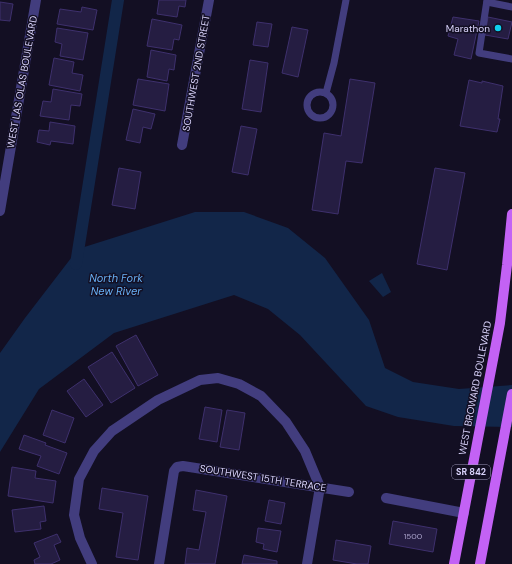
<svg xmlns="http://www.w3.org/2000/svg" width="512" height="564" viewBox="0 0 512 564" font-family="'DM Sans',sans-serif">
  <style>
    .water { fill: #122649 }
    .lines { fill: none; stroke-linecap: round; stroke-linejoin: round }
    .canal { stroke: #122649; stroke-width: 12 }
    .building { fill: #251d42; stroke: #3e306d }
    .lane { stroke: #423d7e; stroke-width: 7 }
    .street { stroke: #423d7e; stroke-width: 10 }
    .primary { stroke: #c362f5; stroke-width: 10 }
    .poi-dot { fill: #0fd0ed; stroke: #130f23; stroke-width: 1.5 }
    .labels { text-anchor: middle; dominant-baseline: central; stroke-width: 3; stroke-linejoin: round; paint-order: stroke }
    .number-label { font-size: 8px; fill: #ada6ce }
    .shield { fill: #130f23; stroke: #9e99bb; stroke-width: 1 }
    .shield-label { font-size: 9px; font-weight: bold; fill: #dad4fc }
    .poi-label { font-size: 10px; fill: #dad4fc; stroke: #130f23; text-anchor: end }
    .street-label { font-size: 10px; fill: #dad4fc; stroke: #130f23 }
    .water-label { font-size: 11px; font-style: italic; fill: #68b0f5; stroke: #130f23 }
  </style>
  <rect width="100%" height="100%" fill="#130f23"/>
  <g class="water">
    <polygon points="195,212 244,212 288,228 325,258 369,320 385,368 413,382 459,389 512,385 512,427 454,426 398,417 366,406 300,335 268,309 234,295 114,333 39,389 0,452 0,353 25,318 78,249"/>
    <polygon points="382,273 391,292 383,297 369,281"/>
  </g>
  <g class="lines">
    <polyline class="canal" points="76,264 118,0"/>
  </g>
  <g class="building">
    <polygon points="159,0 186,0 185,7 179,6 177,17 157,14"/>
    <polygon points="0,2 13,4 10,21 0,20"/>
    <polygon points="82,7 97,10 93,30 57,24 60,9 81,12"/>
    <polygon points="453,17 479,21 471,59 454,55 458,39 448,36"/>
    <polygon points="488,17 512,22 508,39 485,35"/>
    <polygon points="152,19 182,25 179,40 174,39 172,50 147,46"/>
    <polygon points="257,22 272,24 268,47 253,45"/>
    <polygon points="292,27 308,30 298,77 282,73"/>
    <polygon points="57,28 88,33 83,60 60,56 62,44 55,42"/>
    <polygon points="151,50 176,55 174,70 169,69 167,81 147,77"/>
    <polygon points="54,58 74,62 72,73 83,75 80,91 49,85"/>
    <polygon points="250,60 268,63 261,112 242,109"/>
    <polygon points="138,79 169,84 165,111 133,105"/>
    <polygon points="350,79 375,83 362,163 346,161 338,214 312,210 324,133 341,136"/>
    <polygon points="469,80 482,83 482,81 503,86 498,119 500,119 497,132 460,126"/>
    <polygon points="53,89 82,94 80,106 71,105 69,120 40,116 43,101 51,102"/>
    <polygon points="133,109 155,114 151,129 143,127 140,143 126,140"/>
    <polygon points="50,122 75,126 73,144 51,141 50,145 37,142 39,130 49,131"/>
    <polygon points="241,126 257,129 248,175 232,172"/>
    <polygon points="119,168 141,172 135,209 112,205"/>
    <polygon points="435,168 465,173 447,270 417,264"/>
    <polygon points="136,335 158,375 138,386 116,346"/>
    <polygon points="112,352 135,388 111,403 88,367"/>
    <polygon points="84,379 103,405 86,417 67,391"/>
    <polygon points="205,407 222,410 217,442 199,439"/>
    <polygon points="52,410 74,418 65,443 43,435"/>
    <polygon points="227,410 245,413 239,450 220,447"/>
    <polygon points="24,435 46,443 45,445 67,453 59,474 37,466 41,456 19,449"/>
    <polygon points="12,467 36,471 35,478 56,481 53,503 8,496"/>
    <polygon points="102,488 148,496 138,560 116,557 123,513 99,509"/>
    <polygon points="196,490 227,496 215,564 185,564 187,548 199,550 206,512 193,510"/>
    <polygon points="269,500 285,503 281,524 265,521"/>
    <polygon points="44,506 46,521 40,522 41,529 15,532 12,510"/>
    <polygon points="393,521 437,529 433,552 389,544"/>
    <polygon points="258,528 281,531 277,552 263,549 264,544 256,542"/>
    <polygon points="57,534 61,542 54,545 60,560 51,564 35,564 34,560 40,557 34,543"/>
    <polygon points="336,540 371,546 368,564 357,564 333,560"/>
    <polygon points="244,555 277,561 277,564 242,564"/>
  </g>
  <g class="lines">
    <g class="lane">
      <polyline points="487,0 479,53 512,59"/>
      <polyline points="487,2 512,7"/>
      <circle cx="320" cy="105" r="13"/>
      <polyline points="326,93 334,63 346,0"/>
    </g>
    <g class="street">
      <polyline points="182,145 209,0"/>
      <polyline points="0,211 36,0"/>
      <polyline points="386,498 464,513"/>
      <polyline points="92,564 80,538 74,515 79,479 94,451 112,431 158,400 200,380 218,378 239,384 261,396 286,422 305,451 320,487 307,564"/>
      <polyline points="159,564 174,471 177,467 183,466 349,492"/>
    </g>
    <g class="primary">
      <polyline points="454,564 500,323 507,265 512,214"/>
      <polyline points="480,564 512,394"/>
    </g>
  </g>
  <circle class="poi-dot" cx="498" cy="28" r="4"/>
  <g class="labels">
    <g class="number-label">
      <text x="413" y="536">1500</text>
    </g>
    <rect class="shield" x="452" y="465" width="38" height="14" rx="3"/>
    <g class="shield-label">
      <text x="471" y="472">SR 842</text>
    </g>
    <g class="poi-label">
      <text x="490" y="28">Marathon</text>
    </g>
    <g class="street-label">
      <text transform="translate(196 73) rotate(-80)">SOUTHWEST 2ND STREET</text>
      <text transform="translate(22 82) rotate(-80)">WEST LAS OLAS BOULEVARD</text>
      <text transform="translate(475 388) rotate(-79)">WEST BROWARD BOULEVARD</text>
      <text transform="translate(263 478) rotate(9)">SOUTHWEST 15TH TERRACE</text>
    </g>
    <g class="water-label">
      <text x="116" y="278">North Fork<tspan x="116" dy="13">New River</tspan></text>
    </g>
  </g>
</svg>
